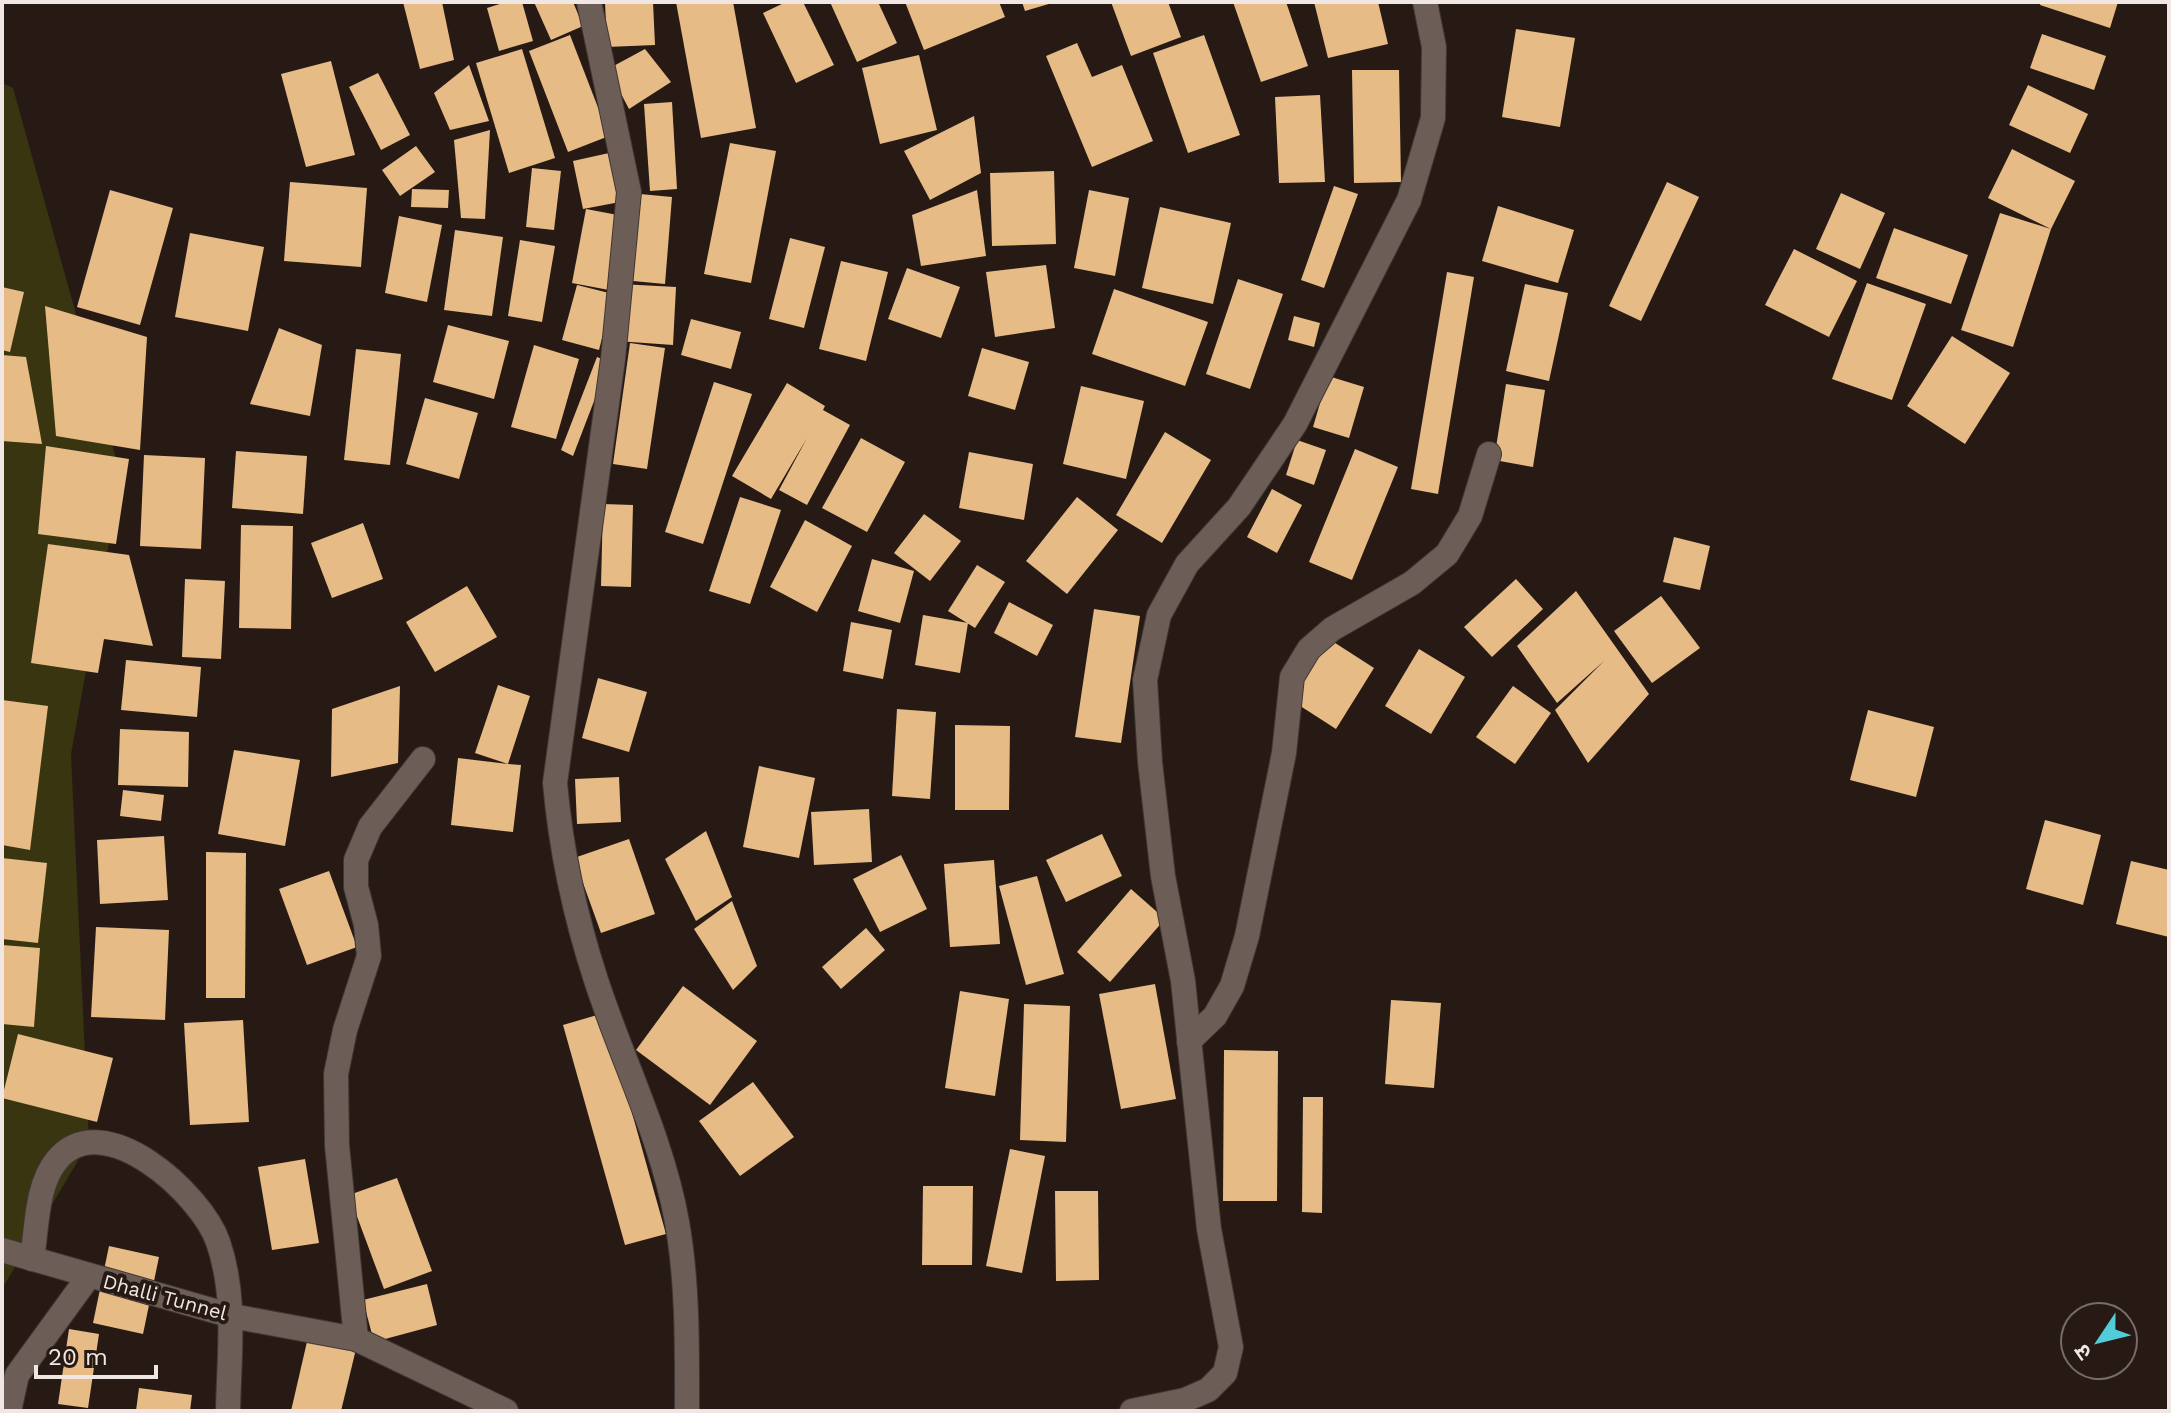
<svg xmlns="http://www.w3.org/2000/svg" width="2171" height="1413" viewBox="0 0 2171 1413" font-family="'Work Sans','Noto Sans Devanagari',sans-serif">
  <style>
    .green { fill: #393510 }
    .building { fill: #e6bb86 }
    .lines { fill: none; stroke-linecap: round; stroke-linejoin: round }
    .street-casing { stroke: #403734; stroke-width: 26 }
    .secondary-casing { stroke: #403734; stroke-width: 26 }
    .street { stroke: #6d5d57; stroke-width: 24 }
    .secondary { stroke: #6d5d57; stroke-width: 24 }
    .labels { text-anchor: middle; dominant-baseline: central; stroke-width: 8; stroke-linejoin: round; paint-order: stroke }
    .street-label { font-size: 20px; fill: #f0e7e4; stroke: #271a15 }
  </style>
  <rect width="100%" height="100%" fill="#271a15"/>
  <polygon class="green" points="2,83 13,88 121,476 71,754 89,1142 2,1289"/>
  <g class="building">
    <polygon points="403,2 442,2 454,60 420,69"/>
    <polygon points="506,2 522,2 533,41 499,51 487,8"/>
    <polygon points="534,2 573,2 583,26 551,40"/>
    <polygon points="605,2 653,2 655,45 607,47"/>
    <polygon points="676,2 733,2 756,128 701,138"/>
    <polygon points="786,2 803,2 834,65 796,83 763,13"/>
    <polygon points="830,2 878,2 897,43 857,62"/>
    <polygon points="905,2 999,2 1005,17 924,50"/>
    <polygon points="1022,2 1052,2 1052,3 1025,11"/>
    <polygon points="1111,2 1168,2 1181,37 1131,56"/>
    <polygon points="1233,2 1286,2 1308,66 1261,82"/>
    <polygon points="1314,2 1378,2 1388,44 1328,58"/>
    <polygon points="2041,2 2118,2 2110,28 2040,5"/>
    <polygon points="1516,29 1575,38 1560,127 1502,117"/>
    <polygon points="2042,34 2106,56 2094,90 2030,68"/>
    <polygon points="570,35 609,136 568,152 529,51"/>
    <polygon points="1204,35 1240,135 1188,153 1153,53"/>
    <polygon points="1077,43 1092,77 1122,65 1153,141 1092,167 1046,56"/>
    <polygon points="522,49 555,158 509,173 476,63"/>
    <polygon points="645,49 671,82 629,109 608,69"/>
    <polygon points="919,55 937,130 880,144 862,68"/>
    <polygon points="331,61 355,155 306,167 281,74"/>
    <polygon points="469,65 489,121 450,130 434,93"/>
    <polygon points="1352,70 1399,70 1401,182 1354,183"/>
    <polygon points="378,73 410,135 381,150 349,87"/>
    <polygon points="2028,85 2088,114 2070,153 2009,125"/>
    <polygon points="1320,95 1325,182 1279,183 1275,97"/>
    <polygon points="672,102 677,189 650,191 644,104"/>
    <polygon points="974,116 981,173 930,200 904,151"/>
    <polygon points="490,130 485,219 461,218 454,140"/>
    <polygon points="730,143 776,151 751,283 704,274"/>
    <polygon points="416,146 435,172 400,196 382,170"/>
    <polygon points="2012,149 2075,181 2051,229 2013,347 1961,330 2000,213 2051,229 1988,198"/>
    <polygon points="609,153 620,202 583,209 573,161"/>
    <polygon points="532,168 561,171 554,230 526,227"/>
    <polygon points="1054,171 1056,244 992,246 990,173"/>
    <polygon points="290,182 367,188 361,267 284,261"/>
    <polygon points="1667,182 1699,197 1641,321 1609,306"/>
    <polygon points="1334,186 1358,194 1324,288 1301,280"/>
    <polygon points="412,189 449,190 448,208 411,207"/>
    <polygon points="110,190 173,208 140,325 77,307"/>
    <polygon points="977,190 986,256 921,266 912,215"/>
    <polygon points="1089,190 1129,198 1115,276 1074,268"/>
    <polygon points="1841,193 1885,213 1860,269 1816,249"/>
    <polygon points="640,194 672,197 665,284 633,281"/>
    <polygon points="1498,206 1574,230 1558,283 1482,261"/>
    <polygon points="1160,207 1231,223 1213,304 1142,288"/>
    <polygon points="586,209 623,216 609,290 572,283"/>
    <polygon points="399,216 442,225 427,302 385,293"/>
    <polygon points="1894,228 1968,255 1951,304 1876,278"/>
    <polygon points="455,230 503,237 492,316 444,310"/>
    <polygon points="190,233 264,247 248,331 175,317"/>
    <polygon points="790,238 825,247 804,328 769,319"/>
    <polygon points="520,240 555,246 542,322 508,316"/>
    <polygon points="1794,249 1857,281 1829,337 1765,305"/>
    <polygon points="841,261 888,272 866,361 819,349"/>
    <polygon points="1046,265 1055,328 995,337 986,272"/>
    <polygon points="907,268 960,287 941,338 888,319"/>
    <polygon points="1447,272 1474,277 1438,494 1411,489"/>
    <polygon points="1238,279 1283,294 1250,389 1206,374"/>
    <polygon points="1867,283 1926,304 1892,400 1832,379"/>
    <polygon points="620,284 676,287 673,345 617,341"/>
    <polygon points="1525,284 1568,293 1549,381 1506,371"/>
    <polygon points="577,285 613,294 599,350 562,340"/>
    <polygon points="2,287 24,292 10,352 2,350"/>
    <polygon points="1114,289 1208,322 1185,386 1092,354"/>
    <polygon points="45,306 147,337 140,450 56,436"/>
    <polygon points="1294,316 1320,323 1314,347 1288,340"/>
    <polygon points="691,319 741,332 731,369 681,355"/>
    <polygon points="448,325 509,341 494,399 433,382"/>
    <polygon points="279,328 322,345 310,416 250,404"/>
    <polygon points="1952,336 2010,373 1965,444 1907,406"/>
    <polygon points="630,343 665,348 647,469 613,464"/>
    <polygon points="534,345 579,359 556,439 511,427"/>
    <polygon points="982,348 1029,362 1015,410 968,396"/>
    <polygon points="356,349 401,354 390,465 344,460"/>
    <polygon points="2,355 26,357 42,444 2,441"/>
    <polygon points="597,357 609,362 573,456 561,450"/>
    <polygon points="1328,376 1364,387 1349,438 1313,427"/>
    <polygon points="714,382 752,394 703,544 665,532"/>
    <polygon points="787,383 825,406 823,410 850,425 807,505 779,490 807,438 771,499 732,476"/>
    <polygon points="1506,384 1545,390 1533,467 1494,460"/>
    <polygon points="1081,386 1144,401 1126,479 1063,464"/>
    <polygon points="425,398 478,413 459,479 406,464"/>
    <polygon points="1165,432 1211,460 1162,543 1116,515"/>
    <polygon points="861,438 905,462 867,532 822,508"/>
    <polygon points="1297,440 1326,450 1314,485 1286,475"/>
    <polygon points="46,446 129,459 116,544 38,534"/>
    <polygon points="1355,449 1398,467 1352,580 1309,562"/>
    <polygon points="236,451 307,456 303,514 232,508"/>
    <polygon points="969,452 1033,464 1024,520 959,508"/>
    <polygon points="144,455 205,458 201,549 140,546"/>
    <polygon points="1272,489 1302,505 1277,553 1247,537"/>
    <polygon points="740,497 781,510 750,604 709,591"/>
    <polygon points="1077,497 1118,530 1067,594 1026,561"/>
    <polygon points="603,504 633,505 631,587 601,586"/>
    <polygon points="924,514 961,541 930,581 894,553"/>
    <polygon points="805,520 852,546 817,612 770,587"/>
    <polygon points="363,523 383,579 332,598 311,543"/>
    <polygon points="241,525 293,526 291,629 239,628"/>
    <polygon points="1674,537 1710,546 1700,590 1663,582"/>
    <polygon points="48,544 129,555 153,646 104,639 98,673 31,663"/>
    <polygon points="872,559 914,571 900,623 858,611"/>
    <polygon points="977,565 1005,582 975,628 948,611"/>
    <polygon points="185,579 225,581 221,659 182,657"/>
    <polygon points="1516,579 1543,609 1492,657 1464,627"/>
    <polygon points="467,586 497,637 435,672 406,622"/>
    <polygon points="1576,591 1649,694 1588,763 1555,710 1604,661 1557,703 1517,646"/>
    <polygon points="1661,596 1700,648 1652,683 1614,631"/>
    <polygon points="1009,602 1053,625 1037,656 994,633"/>
    <polygon points="1094,609 1140,616 1121,743 1075,737"/>
    <polygon points="923,615 968,623 960,673 915,665"/>
    <polygon points="851,622 892,630 883,679 843,671"/>
    <polygon points="1329,639 1374,668 1336,729 1291,700"/>
    <polygon points="1419,649 1465,677 1431,734 1385,706"/>
    <polygon points="126,660 201,667 197,717 121,710"/>
    <polygon points="598,678 647,692 629,752 582,738"/>
    <polygon points="498,685 530,696 508,764 521,765 513,832 451,825 458,758 508,764 475,753"/>
    <polygon points="400,686 398,763 331,777 332,709"/>
    <polygon points="1513,686 1551,713 1515,764 1476,737"/>
    <polygon points="2,700 48,706 30,850 2,845"/>
    <polygon points="897,709 936,712 930,799 892,796"/>
    <polygon points="1868,710 1934,727 1916,797 1850,780"/>
    <polygon points="955,725 1010,726 1009,810 955,810"/>
    <polygon points="120,729 189,732 188,787 118,785"/>
    <polygon points="234,750 300,760 285,846 218,834"/>
    <polygon points="759,766 815,778 799,858 743,847"/>
    <polygon points="619,777 621,822 577,824 575,779"/>
    <polygon points="123,790 164,795 161,821 120,816"/>
    <polygon points="869,809 872,862 814,865 811,812"/>
    <polygon points="2045,820 2101,835 2083,905 2026,889"/>
    <polygon points="706,831 732,897 696,921 665,859"/>
    <polygon points="1102,834 1122,876 1066,902 1046,860"/>
    <polygon points="164,836 168,900 100,904 97,840"/>
    <polygon points="629,839 655,914 601,933 574,858"/>
    <polygon points="206,852 246,853 245,998 206,998"/>
    <polygon points="901,855 927,909 880,932 853,879"/>
    <polygon points="2,858 47,863 38,943 2,939"/>
    <polygon points="994,860 1000,944 950,947 944,864"/>
    <polygon points="2131,861 2169,870 2169,937 2116,924"/>
    <polygon points="329,871 357,947 307,965 279,889"/>
    <polygon points="1037,876 1064,974 1026,985 999,886"/>
    <polygon points="1131,889 1165,919 1110,982 1077,952"/>
    <polygon points="732,901 757,966 733,990 694,929"/>
    <polygon points="96,927 169,930 165,1020 91,1017"/>
    <polygon points="866,928 885,950 841,989 822,967"/>
    <polygon points="2,945 40,948 34,1027 2,1024"/>
    <polygon points="1155,984 1176,1099 1121,1109 1099,994"/>
    <polygon points="683,986 757,1041 710,1105 636,1050"/>
    <polygon points="960,991 1009,999 995,1096 945,1088"/>
    <polygon points="1391,1000 1441,1003 1434,1088 1385,1084"/>
    <polygon points="1024,1004 1070,1006 1066,1142 1020,1140"/>
    <polygon points="604,1013 666,1234 625,1245 563,1025"/>
    <polygon points="243,1020 249,1122 190,1125 184,1023"/>
    <polygon points="18,1034 113,1058 97,1122 2,1098"/>
    <polygon points="1224,1050 1278,1051 1277,1201 1223,1201"/>
    <polygon points="753,1082 794,1137 740,1176 699,1121"/>
    <polygon points="1303,1097 1323,1097 1322,1213 1302,1212"/>
    <polygon points="1010,1149 1045,1156 1022,1273 986,1266"/>
    <polygon points="305,1159 319,1243 272,1250 258,1167"/>
    <polygon points="397,1178 432,1271 384,1289 349,1195"/>
    <polygon points="923,1186 973,1186 972,1265 922,1265"/>
    <polygon points="1055,1191 1098,1191 1099,1280 1056,1281"/>
    <polygon points="109,1246 159,1257 143,1334 93,1323"/>
    <polygon points="427,1284 437,1325 374,1342 363,1300"/>
    <polygon points="69,1329 99,1334 88,1408 58,1404"/>
    <polygon points="309,1333 357,1345 341,1411 291,1411"/>
    <polygon points="139,1388 192,1395 190,1411 136,1411"/>
  </g>
  <g class="lines">
    <g class="street-casing">
      <g id="street">
        <path d="M589 2 629 192 613 359 555 783C561 850 575 916 596 980 622 1060 662 1138 677 1222 688 1284 687 1349 687 1411"/>
        <polyline points="1189,1041 1215,1016 1232,986 1247,936 1284,753 1292,677 1309,649 1332,629 1412,583 1447,554 1470,516 1489,454"/>
        <path d="M32 1259C37 1228 36 1185 57 1160 104 1104 202 1195 218 1242 237 1297 229 1354 228 1411"/>
        <polyline points="356,1339 337,1145 336,1074 345,1030 369,956 366,925 356,887 356,860 370,827 423,759"/>
        <polyline points="9,1411 17,1375 89,1276"/>
        <polyline points="1132,1411 1185,1400 1208,1390 1225,1373 1231,1347 1209,1229 1183,981 1163,876 1150,762 1145,680 1159,615 1187,564 1239,507 1295,424 1409,200 1433,118 1434,47 1425,2"/>
      </g>
    </g>
    <g class="secondary-casing">
      <polyline id="secondary" points="2,1250 232,1316 356,1339 506,1411"/>
    </g>
    <use href="#street" class="street"/>
    <use href="#secondary" class="secondary"/>
  </g>
  <g class="labels">
    <g class="street-label">
      <text transform="translate(165 1297) rotate(15)">Dhalli Tunnel</text>
    </g>
  </g>
  <rect width="2171" height="1413" fill="none" stroke="#f0e7e4" stroke-width="8"/>
  <g transform="translate(2099 1341) rotate(235)"><circle r="38" fill="#271a15" stroke="#776c68" stroke-width="2"/>
  <path d="M0-6L14 30L0 20L-14 30Z" fill="#52ccd6"/>
  <text y="-12" font-size="22" font-weight="bold" text-anchor="middle" fill="#f0e7e4">उ</text>
  </g>
  <path d="M36 1365v12h120v-12" fill="none" stroke="#f0e7e4" stroke-width="4"/>
  <text x="48" y="1365" font-size="24" fill="#f0e7e4" stroke="#271a15" stroke-width="6" paint-order="stroke">20 m</text>
</svg>
